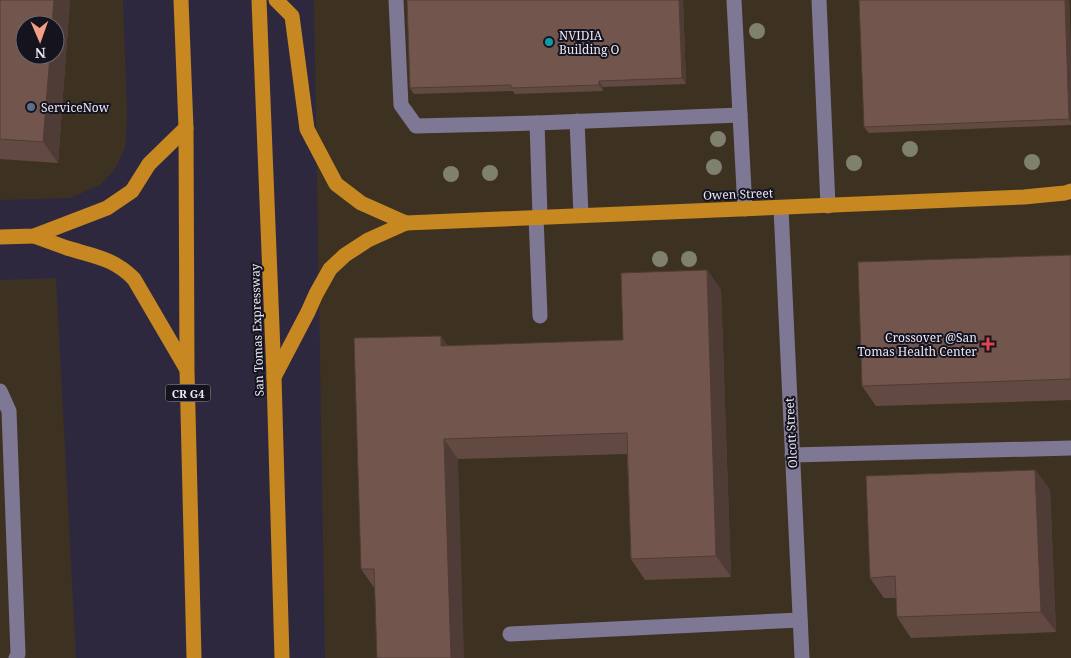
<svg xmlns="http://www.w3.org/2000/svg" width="1071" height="658" viewBox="0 0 1071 658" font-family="'Noto Serif',serif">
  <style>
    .commercial { fill: #3d3222; fill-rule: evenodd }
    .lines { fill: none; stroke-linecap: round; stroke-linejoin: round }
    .minor { stroke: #7f7894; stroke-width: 15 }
    .highway { stroke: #c78721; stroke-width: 15 }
    .tree { fill: #7f806e }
    .wall { fill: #624a42 }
    .shaded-wall { fill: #503c36 }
    .building { fill: #72564d; stroke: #503c36 }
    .culture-dot { fill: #0f9aa8; stroke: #15131d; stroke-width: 2 }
    .service-dot { fill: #5c6f8a; stroke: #15131d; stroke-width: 2 }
    .health-dot { fill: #e0444e; stroke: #15131d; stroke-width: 2 }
    .labels { text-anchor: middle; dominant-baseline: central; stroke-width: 4; stroke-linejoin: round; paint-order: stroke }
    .shield { fill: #15131d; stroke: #aaa7b5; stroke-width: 1 }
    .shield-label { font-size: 11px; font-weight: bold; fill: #eae7f6 }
    .poi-label { font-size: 12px; fill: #eae7f6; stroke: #15131d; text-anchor: start }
    .street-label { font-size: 12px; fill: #eae7f6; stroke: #15131d }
  </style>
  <rect width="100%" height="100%" fill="#2e283f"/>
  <g class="commercial">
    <path d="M0 0H123L127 117 125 148 115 169 100 185 70 198 0 200ZM25 25H55V55H25Z"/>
    <polygon points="314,0 1071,0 1071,658 325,658"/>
    <polygon points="56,278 76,658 0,658 0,280"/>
  </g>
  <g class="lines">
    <g class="minor">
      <polyline points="396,0 401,105 416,126 537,123 740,115"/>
      <polyline points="734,0 745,209"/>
      <polyline points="819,0 828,206"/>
      <polyline points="577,121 581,215"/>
      <polyline points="537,123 540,216"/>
      <polyline points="781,208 802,658"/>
      <polyline points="536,217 540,316"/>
      <polyline points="0,391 9,411 18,654 16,658"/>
      <polyline points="792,455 1071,448"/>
      <polyline points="510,634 800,620"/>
    </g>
    <g class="highway">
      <polyline points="181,0 186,128 187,370 194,658"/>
      <polyline points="259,0 274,377 282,658"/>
      <polyline points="276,0 292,16 307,129 336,184 361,203 406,223"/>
      <path d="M34 236C45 240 56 244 67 248 93 256 114 258 134 279L186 368"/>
      <polyline points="0,237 34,236 107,208 132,191 149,164 186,128"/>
      <polyline points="274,377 308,312 316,294 330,269 345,255 368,240 406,223 1024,197 1065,193 1071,191"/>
    </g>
  </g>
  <g class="tree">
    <circle cx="757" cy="31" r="8"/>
    <circle cx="718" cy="139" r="8"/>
    <circle cx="910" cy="149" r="8"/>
    <circle cx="1032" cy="162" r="8"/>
    <circle cx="854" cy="163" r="8"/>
    <circle cx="714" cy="167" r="8"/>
    <circle cx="490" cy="173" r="8"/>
    <circle cx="451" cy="174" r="8"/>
    <circle cx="660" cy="259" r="8"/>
    <circle cx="689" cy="259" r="8"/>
  </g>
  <g class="wall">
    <polygon points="0,0 70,0 58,163 0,159"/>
    <polygon points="683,0 686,84 603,87 603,91 515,94 513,91 414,94 410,88"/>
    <polygon points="1069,0 1071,58 1071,125 869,133 864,127"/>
    <polygon points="1071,255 1071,400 876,406 862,386"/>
    <polygon points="707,270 721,290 731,577 645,580 631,559 627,454 458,459 375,589 361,569 448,346 623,340"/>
    <polygon points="1035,470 1050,490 1056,632 911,638 897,617 896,598 884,598 870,578"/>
  </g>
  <g class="shaded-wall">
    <polygon points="54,0 70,0 58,163 43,142 50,55 55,55 55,25 52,25"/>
    <polygon points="679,0 683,0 686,84 682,78"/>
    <polygon points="1065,0 1069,0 1071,58 1071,122 1069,119"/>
    <polygon points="599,81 603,87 603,91 599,85"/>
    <polygon points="707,270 721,290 731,577 716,556"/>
    <polygon points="441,336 455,356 441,346"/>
    <polygon points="444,439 458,459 464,658 451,658"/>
    <polygon points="1035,470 1050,490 1056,632 1041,612"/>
  </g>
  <g class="building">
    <polygon points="0,0 54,0 52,25 25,25 25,55 50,55 43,142 0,139"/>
    <polygon points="407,0 679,0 682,78 599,81 599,85 511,88 511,85 410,88"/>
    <polygon points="859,0 1065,0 1069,119 864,127"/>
    <polygon points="1071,255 1071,379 862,386 858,262"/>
    <polygon points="707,270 716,556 631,559 627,433 444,439 451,658 377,658 374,569 361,569 354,338 441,336 441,346 623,340 621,273"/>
    <polygon points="1035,470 1041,612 897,617 895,576 870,578 866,476"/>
  </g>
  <circle class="culture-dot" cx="549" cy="42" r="5"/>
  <circle class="service-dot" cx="31" cy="107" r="5"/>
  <path class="health-dot" d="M985.5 336.5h5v5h5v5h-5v5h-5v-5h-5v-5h5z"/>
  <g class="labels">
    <rect class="shield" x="165.5" y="384.5" width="45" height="17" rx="4"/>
    <g class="shield-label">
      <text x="188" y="393">CR G4</text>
    </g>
    <g class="poi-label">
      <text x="559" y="35">NVIDIA<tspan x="559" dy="14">Building O</tspan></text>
      <text x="41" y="107">ServiceNow</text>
      <text x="977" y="337" text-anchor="end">Crossover @San<tspan x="977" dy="14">Tomas Health Center</tspan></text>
    </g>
    <g class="street-label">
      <text transform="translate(738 194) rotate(-2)">Owen Street</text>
      <text transform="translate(257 330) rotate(-92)">San Tomas Expressway</text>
      <text transform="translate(791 433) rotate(-93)">Olcott Street</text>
    </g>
  </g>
  <g transform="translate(40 40) rotate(178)"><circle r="24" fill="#15131d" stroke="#6a6874"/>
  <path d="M0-4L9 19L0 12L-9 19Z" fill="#f39f86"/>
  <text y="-8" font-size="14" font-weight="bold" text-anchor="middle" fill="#eae7f6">N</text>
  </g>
</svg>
